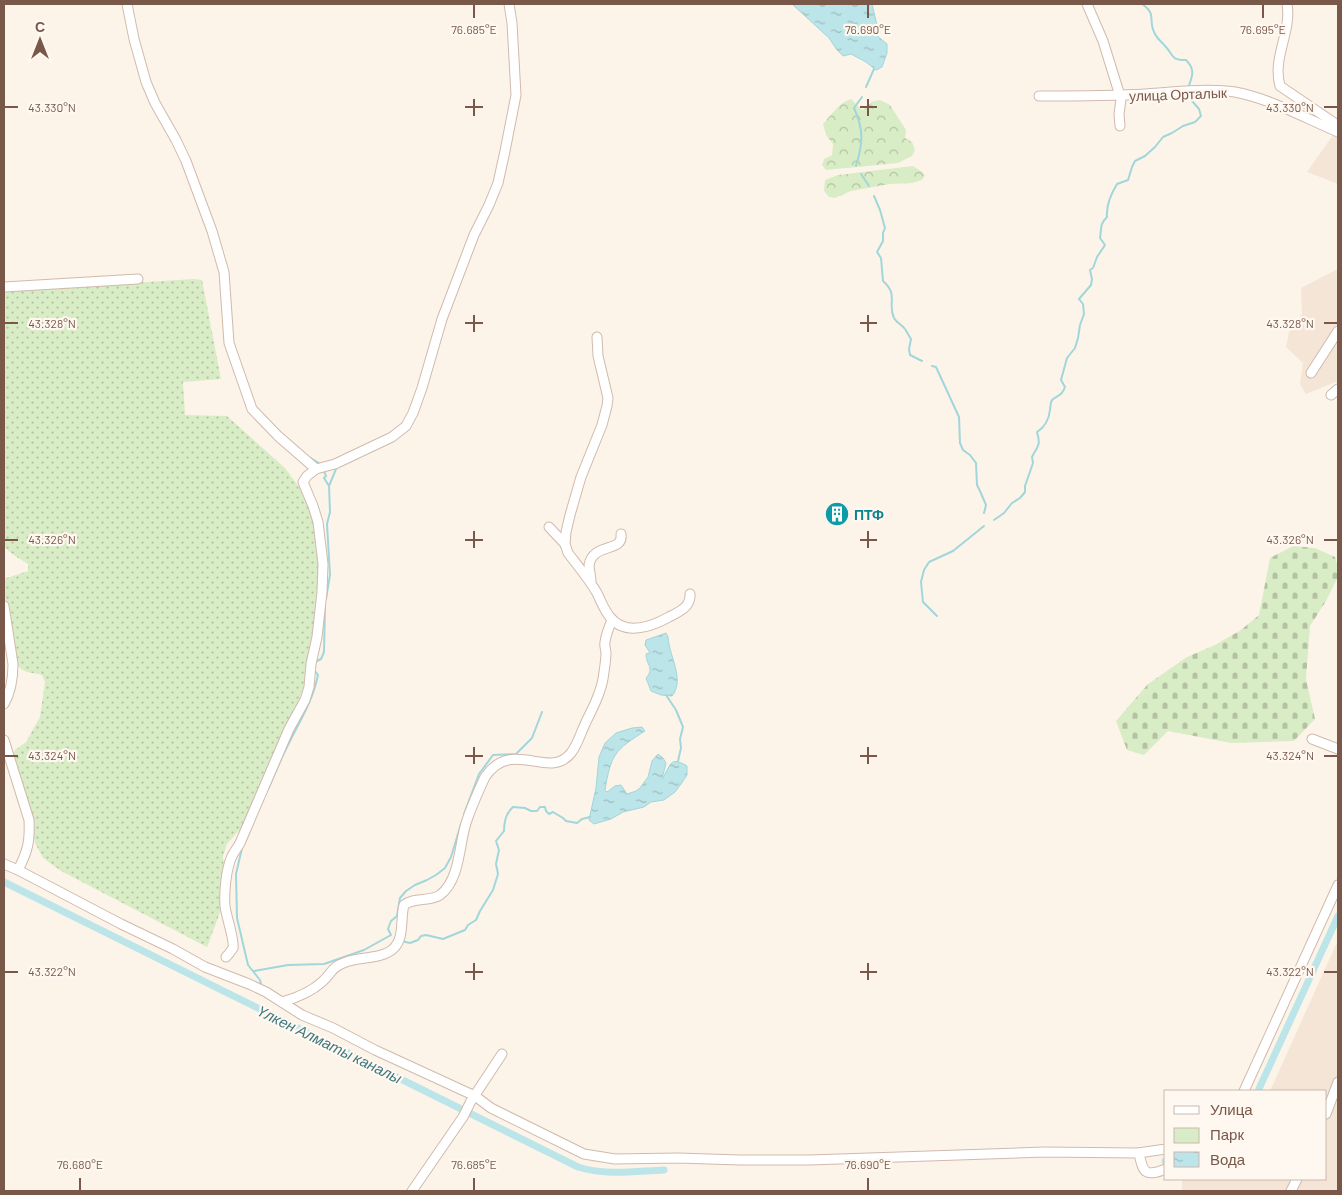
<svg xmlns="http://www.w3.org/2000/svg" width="1342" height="1195" viewBox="0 0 1342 1195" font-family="Barlow,sans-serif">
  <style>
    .residential { fill: #f5e5d6 }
    .green { fill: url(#green-dots) }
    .forest { fill: url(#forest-crowns) }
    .cemetery { fill: url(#cemetery-stones) }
    .water { fill: url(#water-ripples); stroke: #a1d6db }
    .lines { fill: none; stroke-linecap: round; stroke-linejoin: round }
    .stream { stroke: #a1d6db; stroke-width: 2 }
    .canal { stroke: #bbe5e8; stroke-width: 7 }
    .minor-casing { stroke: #d0baad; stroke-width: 11 }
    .minor { stroke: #fff; stroke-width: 9 }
    .ticks { fill: none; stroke: #79584a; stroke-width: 2 }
    .labels { text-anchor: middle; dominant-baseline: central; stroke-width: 4.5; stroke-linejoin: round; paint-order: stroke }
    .street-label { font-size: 14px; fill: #79584a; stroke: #fff8f0 }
    .culture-label { font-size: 14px; font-weight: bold; fill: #0d838f; stroke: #fff8f0; text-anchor: start }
    .water-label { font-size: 15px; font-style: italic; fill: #3c787e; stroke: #fff8f0 }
    .ticks-label { font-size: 12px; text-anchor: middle; fill: #79584a; stroke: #fff8f0; stroke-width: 4.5; stroke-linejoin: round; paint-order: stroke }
  </style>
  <defs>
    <pattern id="green-dots" width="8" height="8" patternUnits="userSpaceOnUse" patternTransform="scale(1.25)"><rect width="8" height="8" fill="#d8ecc6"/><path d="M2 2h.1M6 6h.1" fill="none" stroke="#b4c2a3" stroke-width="1.8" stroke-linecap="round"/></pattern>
    <pattern id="forest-crowns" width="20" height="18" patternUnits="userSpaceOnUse" patternTransform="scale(1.25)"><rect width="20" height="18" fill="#d8ecc6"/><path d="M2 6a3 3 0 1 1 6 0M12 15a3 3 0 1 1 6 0" fill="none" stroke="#b4c2a3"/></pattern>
    <pattern id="cemetery-stones" width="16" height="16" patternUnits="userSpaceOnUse" patternTransform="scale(1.25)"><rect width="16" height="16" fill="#d8ecc6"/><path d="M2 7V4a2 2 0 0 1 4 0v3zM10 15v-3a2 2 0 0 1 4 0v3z" fill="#b4c2a3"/></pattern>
    <pattern id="water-ripples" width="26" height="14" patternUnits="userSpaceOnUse" patternTransform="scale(1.25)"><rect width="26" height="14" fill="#bbe5e8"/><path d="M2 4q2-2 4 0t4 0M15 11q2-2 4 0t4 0" fill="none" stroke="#9dbcbe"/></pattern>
  </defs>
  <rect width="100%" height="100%" fill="#fdf4e9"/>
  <g class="residential">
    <polygon points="1338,128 1338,184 1307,172"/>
    <polygon points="1338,269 1338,381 1306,394 1300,384 1303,363 1286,347 1289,332 1302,314 1301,288"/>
    <polygon points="1338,940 1338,1191 1182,1191 1182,1179 1326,1179 1326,1091 1270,1091"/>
  </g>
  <path class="green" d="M194 279 202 280 221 379 183 382 185 415 227 416 285 468 302 491 312 517 320 563 315 622 304 686 292 718 241 828 227 844 223 856 225 876 221 910 207 947 61 871 43 858 35 843 30 816 12 757 15 750 26 742 40 717 45 682 42 675C36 673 25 673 20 668 11 659 4 594 4 579L28 571V564L15 556 4 547V291Z"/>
  <g class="forest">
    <path d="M851 99 862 110 866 108 871 102 880 100 890 105 906 130 905 138 912 142 915 150 912 156 898 163 826 170 822 165 824 159 832 155 833 144 826 135 823 124C831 115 839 103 851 99Z"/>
    <polygon points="913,166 921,171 925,175 922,180 912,183 890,184 851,191 835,198 829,197 824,191 825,180 838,175"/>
  </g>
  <polygon class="cemetery" points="1293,546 1315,548 1335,557 1338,567 1338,577 1326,601 1310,626 1306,679 1315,719 1294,741 1231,743 1168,731 1144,755 1127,750 1116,721 1148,684 1187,657 1215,645 1241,630 1259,615 1270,558"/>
  <g class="water">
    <polygon points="792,4 872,4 877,25 875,34 887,44 887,53 882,67 876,70 866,62 851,54 843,56 837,50 829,38"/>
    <path d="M666 633C669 637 668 639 669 644 672 660 684 682 672 696L661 695 651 691 646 678C655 668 646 665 646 654L650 653 645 645 646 640Z"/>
    <path d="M642 727 645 731C615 750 611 754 605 790L607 792 615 786 621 785 627 794 636 791 640 788 648 777 652 761 658 754 663 758 666 763 662 779C671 766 669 755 687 766V775L681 784 675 792 664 800 651 802 644 807 623 812 611 819 594 824 589 820 596 788 599 757 605 743 616 733 632 728Z"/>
  </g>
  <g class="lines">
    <g class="stream">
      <path d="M1142 4C1158 15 1147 20 1155 34 1158 40 1162 42 1165 46 1174 55 1170 60 1186 60 1196 70 1192 77 1188 88"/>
      <polyline points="866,87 874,69"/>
      <path d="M856 166C863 143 864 130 854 108L862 97"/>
      <polyline points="861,174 869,186"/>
      <path d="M874 196 880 210 885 228 883 233V241L877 252 881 258 883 281C899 295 887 303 894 318 896 322 902 325 905 329 907 332 909 336 911 339L909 349 910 355 922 361"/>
      <polyline points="932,366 936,367 959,417 960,443 963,450 970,455 976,463 977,485 980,491 986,505 984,513"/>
      <polyline points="309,457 322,465"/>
      <polyline points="324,471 326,476 324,478 329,486"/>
      <path d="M994 520 1004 513 1012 503 1020 498 1025 492V486L1033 463 1032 457C1038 445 1041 446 1037 432 1045 427 1049 419 1050 410 1050 409 1051 403 1051 402 1054 395 1061 399 1065 387L1061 380 1067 358 1075 348 1078 338 1080 325 1084 314 1083 304 1079 299 1091 285 1092 279 1090 270 1093 268 1097 257 1105 245 1100 238C1102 228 1099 225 1107 217 1106 206 1111 194 1117 184L1128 180 1132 167 1135 161 1145 156 1155 147 1163 137 1172 133 1183 126 1195 122 1201 116 1199 109 1192 101"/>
      <polyline points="326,599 330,575 327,524 330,512 329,486 336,469 335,466"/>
      <polyline points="937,616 923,602 921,582 924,570 929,562 953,551 984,526"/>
      <polyline points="315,662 321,659 324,652 325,604"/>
      <polyline points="666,695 676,710 683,727 680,739 681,748 678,761"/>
      <path d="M268 789C275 774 281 758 289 743 300 721 313 700 318 675L315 671"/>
      <polyline points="464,814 479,774 493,755 516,754 532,738 542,712"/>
      <polyline points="245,842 250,830"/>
      <polyline points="242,848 236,874 237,918 248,965 260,980 261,984"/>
      <path d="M401 941 410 943 418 940 421 936 426 935 443 939 465 930 468 925 476 920 480 911 493 890 498 874 496 864 499 850 496 841 504 831C504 822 506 813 513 807L525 808 531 811H537L540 807H545L546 811 549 814 553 812 563 818 566 821 577 823 582 819 590 817"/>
      <polyline points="254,971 288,965 324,964 364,950 391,935 388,929 391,921 397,916 400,898 406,891 415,885 427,880 436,875 445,868 451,857 461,824"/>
    </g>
    <g class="canal">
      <path d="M4 882 578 1167C605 1176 636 1171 664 1170"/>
      <polyline points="1258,1091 1338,916"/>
      <polyline points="1165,1161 1166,1161"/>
    </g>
    <g class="minor-casing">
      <g id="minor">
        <polyline points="127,4 134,39 146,82 155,103 176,140 186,161 212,231 224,272 229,343 252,409 278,436 316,469"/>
        <polyline points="1087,4 1103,41 1121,99 1119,114 1120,126"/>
        <path d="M1287 4C1292 32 1272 57 1280 86L1333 122 1338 128"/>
        <path d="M1039 96C1075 96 1111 96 1146 94 1173 92 1209 88 1235 92 1271 99 1305 118 1338 132"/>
        <polyline points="4,287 138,279"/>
        <path d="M597 337 598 356 608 398 607 406 602 425 581 477 570 515 566 532 565 544 568 553C578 566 589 579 597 593 601 601 604 610 610 617 625 636 651 627 669 617 679 612 691 607 690 594"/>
        <polyline points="1311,373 1338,331"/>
        <polyline points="1331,395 1338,389"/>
        <polyline points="549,527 565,544"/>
        <path d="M591 581C591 576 589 570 589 565 593 542 624 553 621 534"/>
        <path d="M4 606 13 664C13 677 11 692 4 704"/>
        <polyline points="1312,739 1338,749"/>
        <path d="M4 740 29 820C30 841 28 851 18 870"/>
        <polyline points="4,864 18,870 121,924 173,949 205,967 249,984 266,992 302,1015 333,1028 375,1050 475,1096 491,1108 584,1154 615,1159 678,1158 740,1160 809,1160 1044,1152 1138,1153 1166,1149"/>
        <path d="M226 957C228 955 231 951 233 948 235 941 226 916 225 906 224 892 226 869 232 856 234 852 238 847 240 843L289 729 305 700 309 687 311 664 317 637 322 592 323 564 318 522 313 506 303 482 307 476 316 469 335 464 392 437 406 426 413 413 422 388 442 319 474 235 489 205 498 183 505 151 516 95 512 23 509 4"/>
        <path d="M282 1002C296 998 311 992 322 982 332 973 331 967 346 962 359 957 382 959 393 949 405 938 400 919 404 905 414 897 430 902 440 895 460 880 459 845 466 823 471 808 478 792 485 777 512 737 549 781 571 753 578 744 581 732 586 722 593 707 600 696 603 679 604 671 606 661 606 653 606 649 604 646 605 642 606 634 609 627 612 620"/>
        <polyline points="1244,1091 1338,885"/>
        <polyline points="1326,1114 1338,1082"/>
        <path d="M1139 1153C1143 1173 1145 1177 1166 1169"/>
        <polyline points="412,1191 463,1117 471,1101 502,1054"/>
        <polyline points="1291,1191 1297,1179"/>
      </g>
    </g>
    <use href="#minor" class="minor"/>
  </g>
  <path class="ticks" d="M474 5V18M868 5V18M1263 5V18M474 99V116M868 99V116M5 107H18M465 107H483M860 107H877M1324 107H1337M474 315V332M868 315V332M5 323H18M465 323H483M860 323H877M1324 323H1337M474 531V548M868 531V548M5 540H18M465 540H483M860 540H877M1324 540H1337M474 747V764M868 747V764M5 756H18M465 756H483M860 756H877M1324 756H1337M474 963V980M868 963V980M5 972H18M465 972H483M860 972H877M1324 972H1337M80 1178V1190M474 1178V1190M868 1178V1190"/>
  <defs>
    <g id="building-disc" transform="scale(1.25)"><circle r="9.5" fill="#0f9aa8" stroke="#fff8f0"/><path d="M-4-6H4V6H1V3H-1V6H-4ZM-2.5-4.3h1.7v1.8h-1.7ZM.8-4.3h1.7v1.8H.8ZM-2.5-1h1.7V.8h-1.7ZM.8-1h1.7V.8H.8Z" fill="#fff"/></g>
  </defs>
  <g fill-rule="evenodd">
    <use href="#building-disc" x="837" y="514"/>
  </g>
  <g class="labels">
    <g class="street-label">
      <text transform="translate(1178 94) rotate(-2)">улица Орталык</text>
    </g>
    <g class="culture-label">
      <text x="854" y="514">ПТФ</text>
    </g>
    <g class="water-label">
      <text transform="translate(330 1044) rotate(26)">Үлкен Алматы каналы</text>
    </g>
  </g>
  <g class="ticks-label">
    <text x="474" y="34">76.685°E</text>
    <text x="868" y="34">76.690°E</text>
    <text x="1263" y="34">76.695°E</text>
    <text x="52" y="112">43.330°N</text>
    <text x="1290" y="112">43.330°N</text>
    <text x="52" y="328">43.328°N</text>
    <text x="1290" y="328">43.328°N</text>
    <text x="52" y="544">43.326°N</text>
    <text x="1290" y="544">43.326°N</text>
    <text x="52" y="760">43.324°N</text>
    <text x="1290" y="760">43.324°N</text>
    <text x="52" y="976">43.322°N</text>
    <text x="1290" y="976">43.322°N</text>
    <text x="80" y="1169">76.680°E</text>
    <text x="474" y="1169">76.685°E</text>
    <text x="868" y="1169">76.690°E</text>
  </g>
  <rect width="1342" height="1195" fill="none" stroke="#79584a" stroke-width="10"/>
  <rect x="1164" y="1090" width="162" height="90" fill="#fff8f0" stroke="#c9b8ae"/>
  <rect x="1174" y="1106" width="25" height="8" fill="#ffffff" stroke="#c9b8ae"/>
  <text x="1210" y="1115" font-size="15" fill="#79584a">Улица</text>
  <rect x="1174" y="1128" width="25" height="15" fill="#d8ecc6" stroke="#c9b8ae"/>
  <text x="1210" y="1140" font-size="15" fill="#79584a">Парк</text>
  <rect x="1174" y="1152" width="25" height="15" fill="url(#water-ripples)" stroke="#c9b8ae"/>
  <text x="1210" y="1165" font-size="15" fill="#79584a">Вода</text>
  <g transform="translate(40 40)" stroke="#fff8f0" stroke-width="4" paint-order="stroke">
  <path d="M0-4L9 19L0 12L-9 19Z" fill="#79584a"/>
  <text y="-8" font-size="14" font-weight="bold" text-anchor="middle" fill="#79584a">С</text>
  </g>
</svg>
